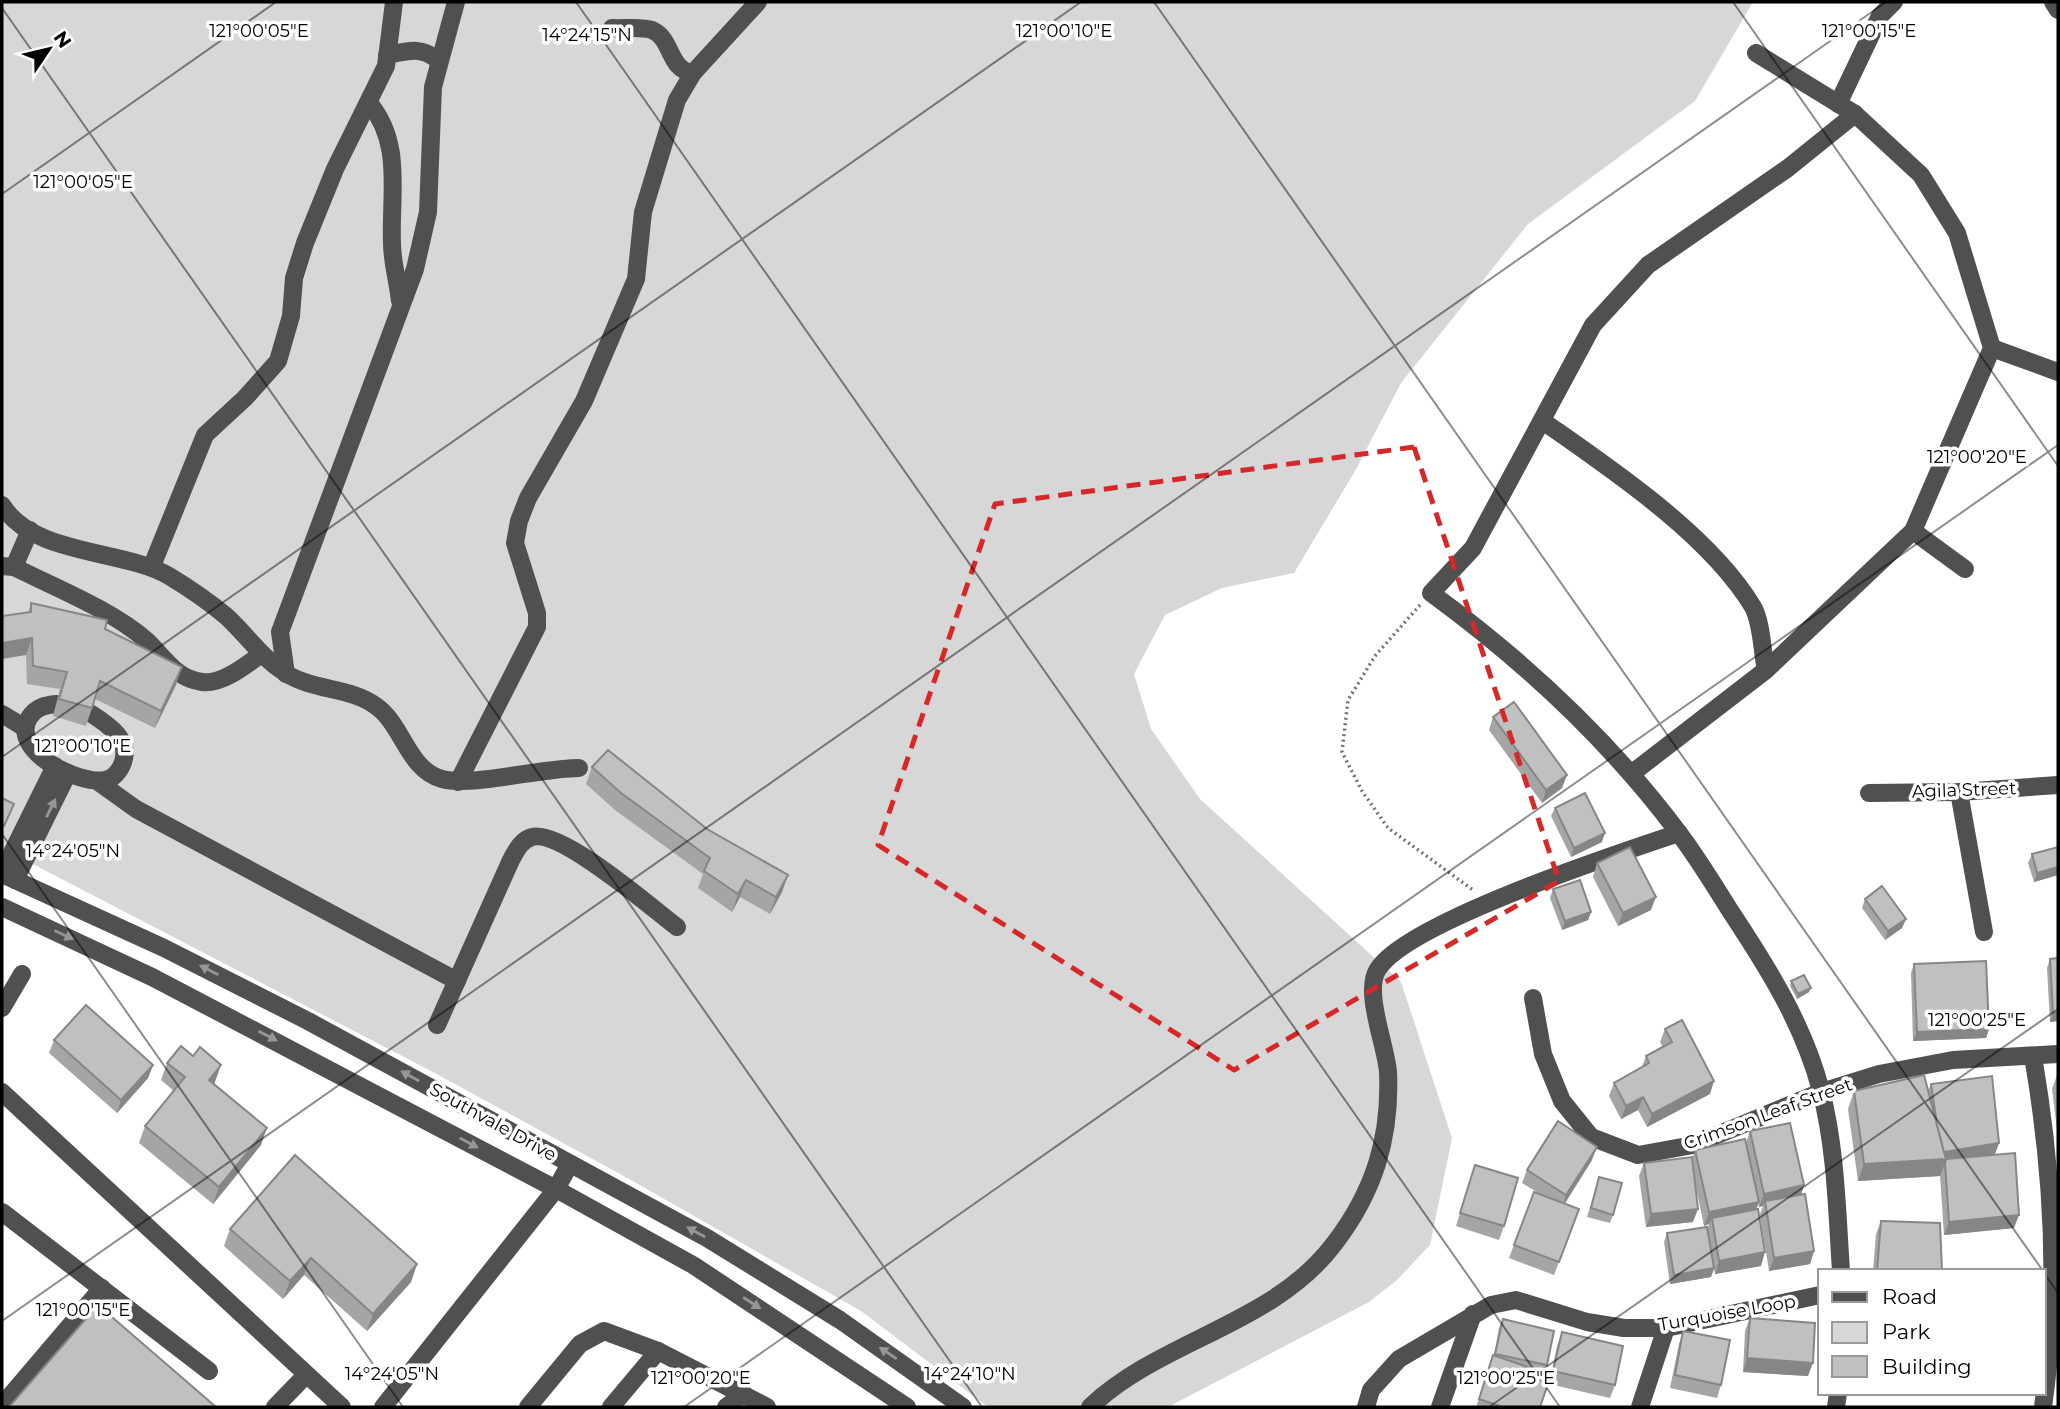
<svg xmlns="http://www.w3.org/2000/svg" width="2060" height="1409" viewBox="0 0 2060 1409" font-family="Montserrat,sans-serif">
  <style>
    .green { fill: #d7d7d7 }
    .lines { fill: none; stroke-linecap: round; stroke-linejoin: round }
    .path { stroke: #727272; stroke-width: 3.5; stroke-dasharray: 2 3.5; stroke-linecap: butt }
    .minor { stroke: #505050; stroke-width: 18 }
    .wall { fill: #a5a5a5 }
    .shaded-wall { fill: #868686 }
    .building { fill: #c0c0c0; stroke: #868686; stroke-width: 2 }
    .oneway { fill: #969696 }
    .marked { fill: none; stroke: #d62828; stroke-width: 5; stroke-dasharray: 14 9; stroke-linejoin: round }
    .ticks { fill: none; stroke: #000; stroke-width: 2; stroke-opacity: 0.45 }
    .labels { text-anchor: middle; dominant-baseline: central; stroke-width: 7; stroke-linejoin: round; paint-order: stroke }
    .street-label { font-size: 18px; fill: #000; stroke: #fff }
    .ticks-label { font-size: 18px; text-anchor: middle; fill: #000; stroke: #fff; stroke-width: 7; stroke-linejoin: round; paint-order: stroke }
  </style>
  <rect width="100%" height="100%" fill="#fff"/>
  <polygon class="green" points="2,2 1753,2 1695,101 1528,224 1401,383 1355,471 1294,573 1222,588 1165,615 1134,674 1151,729 1200,799 1401,982 1452,1138 1430,1245 1397,1280 1369,1302 1168,1407 988,1407 861,1311 622,1175 431,1071 2,848"/>
  <g class="lines">
    <polyline class="path" points="1420,605 1375,656 1348,700 1342,752 1362,791 1388,828 1473,890"/>
    <g class="minor">
      <polyline points="2053,2 2058,10"/>
      <path d="M612 28C623 29 641 26 652 30 673 39 668 70 693 73"/>
      <path d="M387 55C408 51 420 46 438 60"/>
      <path d="M369 103C403 143 390 194 392 243 392 262 398 282 400 301"/>
      <polyline points="1838,104 1880,16 1894,2"/>
      <polyline points="1992,348 2058,372"/>
      <path d="M1544 422C1611 469 1710 535 1753 607 1762 623 1762 652 1766 670"/>
      <path d="M2 505C33 556 123 549 169 576 189 588 208 601 226 616 248 636 260 657 287 674 315 691 350 687 376 706 403 725 408 770 442 779 471 787 542 768 579 768"/>
      <polyline points="1913,531 1965,569"/>
      <path d="M2 566 14 567C54 587 114 611 147 641 164 657 176 679 202 682 221 685 245 666 260 655"/>
      <polyline points="152,566 205,435 245,398 278,361 291,316 294,278 305,243 335,169 386,66 394,2"/>
      <polyline points="14,567 30,530"/>
      <polyline points="286,674 280,632 415,269 428,212 433,87 456,2"/>
      <path d="M57 704C45 705 36 707 29 718 9 751 79 785 105 780 112 779 117 774 121 767 134 741 109 725 90 713"/>
      <polyline points="2,714 25,728"/>
      <polyline points="1631,774 1766,670 1913,531 1992,348 1957,233 1921,175 1855,114 1756,53"/>
      <polyline points="97,781 136,809 457,981"/>
      <polyline points="458,782 537,627 537,613 515,543 519,521 528,498 584,401 636,279 643,212 677,100 693,73 758,2"/>
      <polyline points="1959,792 1984,932"/>
      <polyline points="1869,793 1959,792 2058,785"/>
      <polyline points="2,873 55,766"/>
      <polyline points="2,874 164,948 308,1021 707,1238 840,1320 963,1407"/>
      <polyline points="15,880 68,773"/>
      <polyline points="2,907 152,977 556,1189 693,1265 907,1407"/>
      <polyline points="1533,998 1543,1054 1562,1101 1591,1137 1638,1155 1693,1145 1821,1092 1879,1074 1953,1060 2058,1054"/>
      <polyline points="2,1008 22,974"/>
      <path d="M437 1025 511 860C516 851 521 840 532 837 560 828 652 908 677 927"/>
      <path d="M2033 1056C2053 1173 2060 1290 2043 1407"/>
      <polyline points="2,1092 342,1407"/>
      <polyline points="2,1212 209,1371"/>
      <path d="M1841 1271C1837 1212 1836 1149 1821 1091 1804 1025 1768 968 1731 912 1714 885 1697 857 1678 832 1609 740 1524 661 1431 593L1473 548 1593 325 1648 265 1788 168 1855 114"/>
      <polyline points="5,1402 102,1288"/>
      <polyline points="275,1407 306,1375"/>
      <polyline points="383,1407 556,1189 570,1164"/>
      <polyline points="528,1407 580,1344 604,1331 658,1351 767,1407"/>
      <polyline points="611,1407 658,1351"/>
      <polyline points="726,1407 744,1394"/>
      <path d="M1090 1407C1162 1339 1273 1325 1334 1244 1374 1192 1391 1138 1388 1072 1386 1045 1363 991 1378 969 1408 922 1619 853 1679 833"/>
      <polyline points="1366,1407 1371,1390 1399,1359 1491,1305 1516,1300 1587,1322 1624,1328 1666,1328 1820,1295"/>
      <polyline points="1440,1407 1473,1314"/>
      <polyline points="1640,1407 1666,1328"/>
      <polyline points="1836,1407 1838,1393"/>
    </g>
  </g>
  <g class="wall">
    <polygon points="31,603 105,629 176,685 155,728 95,699 86,726 53,716 60,689 27,684 26,655 28,612"/>
    <polygon points="1493,717 1562,788 1542,803 1489,730"/>
    <polygon points="592,767 782,892 770,914 740,897 732,912 698,888 703,874 615,810 586,784"/>
    <polygon points="1555,808 1602,842 1571,857 1551,816"/>
    <polygon points="2058,847 2058,875 2034,882 2028,863 2032,854"/>
    <polygon points="1597,863 1651,910 1618,926 1593,877"/>
    <polygon points="1553,889 1591,912 1588,920 1562,930 1550,898"/>
    <polygon points="1865,899 1906,919 1902,928 1885,940 1862,908"/>
    <polygon points="2058,958 2058,1021 2050,1022 2047,968 2050,959"/>
    <polygon points="1914,964 1989,1029 1986,1038 1913,1041 1911,973"/>
    <polygon points="1791,981 1809,992 1797,999 1790,986"/>
    <polygon points="1665,1029 1710,1094 1647,1127 1638,1110 1621,1119 1609,1096 1614,1083 1642,1067 1646,1056 1663,1047 1660,1042"/>
    <polygon points="54,1040 153,1065 148,1078 117,1113 49,1053"/>
    <polygon points="167,1063 215,1082 214,1084 261,1145 213,1204 139,1143 145,1126 174,1091 161,1080"/>
    <polygon points="2057,1075 2058,1075 2058,1138 2052,1089"/>
    <polygon points="1931,1084 1999,1143 1995,1154 2014,1228 1944,1235 1940,1176 1858,1181 1848,1109 1854,1091 1928,1091"/>
    <polygon points="1750,1131 1804,1185 1801,1195 1814,1251 1810,1264 1769,1271 1760,1214 1763,1206 1759,1207 1758,1203 1756,1210 1761,1266 1715,1274 1714,1269 1711,1277 1670,1284 1664,1242 1667,1233 1707,1230 1709,1224 1704,1226 1695,1183 1693,1222 1646,1227 1639,1176 1644,1163 1692,1159 1695,1150 1746,1142"/>
    <polygon points="1592,1160 1564,1204 1579,1209 1554,1275 1509,1258 1534,1192 1540,1194 1522,1183 1527,1170"/>
    <polygon points="1475,1165 1504,1226 1499,1240 1456,1226"/>
    <polygon points="1599,1177 1613,1215 1610,1223 1587,1217"/>
    <polygon points="1881,1221 1942,1271 1873,1271 1876,1234"/>
    <polygon points="230,1229 417,1264 411,1282 367,1331 304,1275 283,1299 224,1246"/>
    <polygon points="1750,1318 1808,1376 1743,1372 1745,1331"/>
    <polygon points="1503,1319 1547,1365 1544,1372 1551,1375 1557,1346 1562,1332 1615,1385 1610,1398 1549,1384 1551,1376 1540,1407 1476,1407 1494,1355 1499,1328"/>
    <polygon points="1683,1331 1721,1385 1717,1398 1670,1388 1679,1344"/>
  </g>
  <g class="shaded-wall">
    <polygon points="32,638 26,655 2,659 2,643"/>
    <polygon points="182,667 176,685 155,728 161,711"/>
    <polygon points="1567,775 1562,788 1542,803 1546,790"/>
    <polygon points="1605,833 1602,842 1571,857 1574,848"/>
    <polygon points="2058,867 2058,875 2034,882 2037,873"/>
    <polygon points="788,875 782,892 770,914 776,897"/>
    <polygon points="746,880 740,897 732,912 738,894"/>
    <polygon points="1656,897 1651,910 1618,926 1623,913"/>
    <polygon points="1591,912 1588,920 1562,930 1565,921"/>
    <polygon points="1906,919 1902,928 1885,940 1888,931"/>
    <polygon points="1811,988 1809,992 1797,999 1798,994"/>
    <polygon points="2053,1013 2058,1013 2058,1021 2050,1022"/>
    <polygon points="1989,1029 1986,1038 1913,1041 1917,1032"/>
    <polygon points="153,1065 148,1078 117,1113 121,1100"/>
    <polygon points="221,1065 215,1082 203,1097 209,1080"/>
    <polygon points="1714,1081 1710,1094 1647,1127 1652,1114"/>
    <polygon points="1643,1097 1638,1110 1621,1119 1626,1106"/>
    <polygon points="267,1128 261,1145 213,1204 219,1187"/>
    <polygon points="1999,1143 1994,1156 1945,1163 1940,1176 1858,1181 1864,1164"/>
    <polygon points="1597,1147 1592,1160 1562,1208 1566,1195"/>
    <polygon points="1804,1185 1800,1198 1765,1201 1763,1206 1759,1207 1764,1194"/>
    <polygon points="1759,1202 1754,1215 1712,1218 1709,1224 1704,1226 1709,1212"/>
    <polygon points="1698,1209 1693,1222 1646,1227 1651,1214"/>
    <polygon points="2019,1215 2014,1228 1944,1235 1949,1222"/>
    <polygon points="1814,1251 1810,1264 1769,1271 1774,1258"/>
    <polygon points="1765,1252 1761,1266 1715,1274 1719,1261"/>
    <polygon points="311,1258 304,1275 283,1299 290,1281"/>
    <polygon points="417,1264 411,1282 367,1331 373,1314"/>
    <polygon points="1714,1268 1711,1277 1670,1284 1674,1275"/>
    <polygon points="1747,1358 1813,1363 1808,1376 1743,1372"/>
  </g>
  <g class="building">
    <polygon points="31,603 107,620 105,629 182,667 161,711 100,681 92,708 59,699 67,672 33,666 32,638 2,643 2,616 31,612"/>
    <polygon points="1514,702 1567,775 1546,790 1493,717"/>
    <polygon points="608,750 707,829 788,875 776,897 746,880 738,894 704,871 710,858 621,793 592,767"/>
    <polygon points="1585,793 1605,833 1574,848 1555,808"/>
    <polygon points="2,798 14,804 4,826 2,825"/>
    <polygon points="1630,847 1656,897 1623,913 1597,863"/>
    <polygon points="2058,847 2058,867 2037,873 2032,854"/>
    <polygon points="1580,880 1591,912 1565,921 1553,889"/>
    <polygon points="1882,886 1906,919 1888,931 1865,899"/>
    <polygon points="2058,958 2058,1013 2053,1013 2050,959"/>
    <polygon points="1986,961 1989,1029 1917,1032 1914,964"/>
    <polygon points="1804,975 1811,988 1798,994 1791,981"/>
    <polygon points="86,1005 153,1065 121,1100 54,1040"/>
    <polygon points="1682,1020 1714,1081 1652,1114 1643,1097 1626,1106 1614,1083 1649,1063 1646,1056 1672,1042 1665,1029"/>
    <polygon points="181,1046 193,1056 200,1047 221,1065 209,1080 267,1128 219,1187 145,1126 185,1077 167,1063"/>
    <polygon points="1924,1075 1946,1159 1864,1164 1854,1091"/>
    <polygon points="1992,1076 1999,1143 1944,1152 1937,1125 1931,1084"/>
    <polygon points="1558,1121 1597,1147 1566,1195 1527,1170"/>
    <polygon points="1790,1123 1804,1185 1764,1194 1750,1131"/>
    <polygon points="1745,1139 1759,1202 1709,1212 1695,1150"/>
    <polygon points="2015,1153 2019,1215 1949,1222 1945,1163 1946,1159"/>
    <polygon points="295,1155 417,1264 373,1314 311,1258 290,1281 230,1229"/>
    <polygon points="1692,1157 1698,1209 1651,1214 1644,1163"/>
    <polygon points="1475,1165 1518,1178 1504,1226 1460,1213"/>
    <polygon points="1599,1177 1622,1183 1613,1215 1591,1208"/>
    <polygon points="1534,1192 1579,1209 1559,1262 1514,1245"/>
    <polygon points="1805,1194 1814,1251 1774,1258 1765,1201"/>
    <polygon points="1758,1209 1765,1252 1719,1261 1712,1218"/>
    <polygon points="1881,1221 1940,1223 1942,1271 1877,1271"/>
    <polygon points="1707,1227 1714,1268 1674,1275 1667,1233"/>
    <polygon points="98,1305 216,1407 9,1407"/>
    <polygon points="1750,1318 1815,1323 1813,1363 1747,1358"/>
    <polygon points="1503,1319 1554,1331 1547,1365 1495,1354"/>
    <polygon points="1683,1331 1730,1340 1721,1385 1675,1375"/>
    <polygon points="1562,1332 1623,1346 1615,1385 1553,1371"/>
    <polygon points="1493,1355 1551,1375 1540,1407 1503,1407 1479,1399"/>
  </g>
  <defs><path id="oneway-solid" d="M-6-.8H1V-3.2L6.5 0L1 3.2V.8H-6Z" transform="scale(1.75)"/></defs>
  <g class="oneway">
    <use href="#oneway-solid" transform="translate(51 808) rotate(-64)"/>
    <use href="#oneway-solid" transform="translate(64 935) rotate(25)"/>
    <use href="#oneway-solid" transform="translate(209 970) rotate(-153)"/>
    <use href="#oneway-solid" transform="translate(268 1036) rotate(27)"/>
    <use href="#oneway-solid" transform="translate(410 1076) rotate(-151)"/>
    <use href="#oneway-solid" transform="translate(469 1143) rotate(28)"/>
    <use href="#oneway-solid" transform="translate(696 1232) rotate(-151)"/>
    <use href="#oneway-solid" transform="translate(752 1303) rotate(33)"/>
    <use href="#oneway-solid" transform="translate(888 1353) rotate(-146)"/>
  </g>
  <path class="marked" d="M1414 447 1559 881 1234 1070 878 845 995 504Z"/>
  <path class="ticks" d="M576 2 1560 1407M1154 2 2043 1271M1733 2 2058 466M2 8 982 1407M2 194 276 2M2 757 1081 2M2 834 403 1407M2044 1273 2058 1293M2 1321 1886 2M684 1407 2058 445M1489 1407 2058 1009"/>
  <g class="labels">
    <g class="street-label">
      <text transform="translate(1964 790) rotate(-2)">Agila Street</text>
      <text transform="translate(1768 1114) rotate(-20)">Crimson Leaf Street</text>
      <text transform="translate(493 1122) rotate(29)">Southvale Drive</text>
      <text transform="translate(1727 1313) rotate(-10)">Turquoise Loop</text>
    </g>
  </g>
  <g class="ticks-label">
    <text x="259" y="37">121°00'05"E</text>
    <text x="1064" y="37">121°00'10"E</text>
    <text x="1869" y="37">121°00'15"E</text>
    <text x="587" y="41">14°24'15"N</text>
    <text x="83" y="188">121°00'05"E</text>
    <text x="1977" y="463">121°00'20"E</text>
    <text x="83" y="752">121°00'10"E</text>
    <text x="73" y="857">14°24'05"N</text>
    <text x="1977" y="1026">121°00'25"E</text>
    <text x="83" y="1316">121°00'15"E</text>
    <text x="392" y="1380">14°24'05"N</text>
    <text x="970" y="1380">14°24'10"N</text>
    <text x="701" y="1384">121°00'20"E</text>
    <text x="1506" y="1384">121°00'25"E</text>
  </g>
  <rect width="2060" height="1409" fill="none" stroke="#000000" stroke-width="7"/>
  <rect x="1818" y="1269" width="228" height="126" fill="#ffffff" stroke="#999999" stroke-width="2"/>
  <rect x="1832" y="1292" width="35" height="10" fill="#505050" stroke="#999999" stroke-width="2"/>
  <text x="1882" y="1304" font-size="21" fill="#000000">Road</text>
  <rect x="1832" y="1322" width="35" height="21" fill="#d7d7d7" stroke="#999999" stroke-width="2"/>
  <text x="1882" y="1339" font-size="21" fill="#000000">Park</text>
  <rect x="1832" y="1356" width="35" height="21" fill="#c0c0c0" stroke="#999999" stroke-width="2"/>
  <text x="1882" y="1374" font-size="21" fill="#000000">Building</text>
  <g transform="translate(49 49) rotate(55)" stroke="#ffffff" stroke-width="5" paint-order="stroke">
  <path d="M0-5L12 26L0 18L-12 26Z" fill="#000000"/>
  <text y="-10" font-size="19" font-weight="bold" text-anchor="middle" fill="#000000">N</text>
  </g>
</svg>
